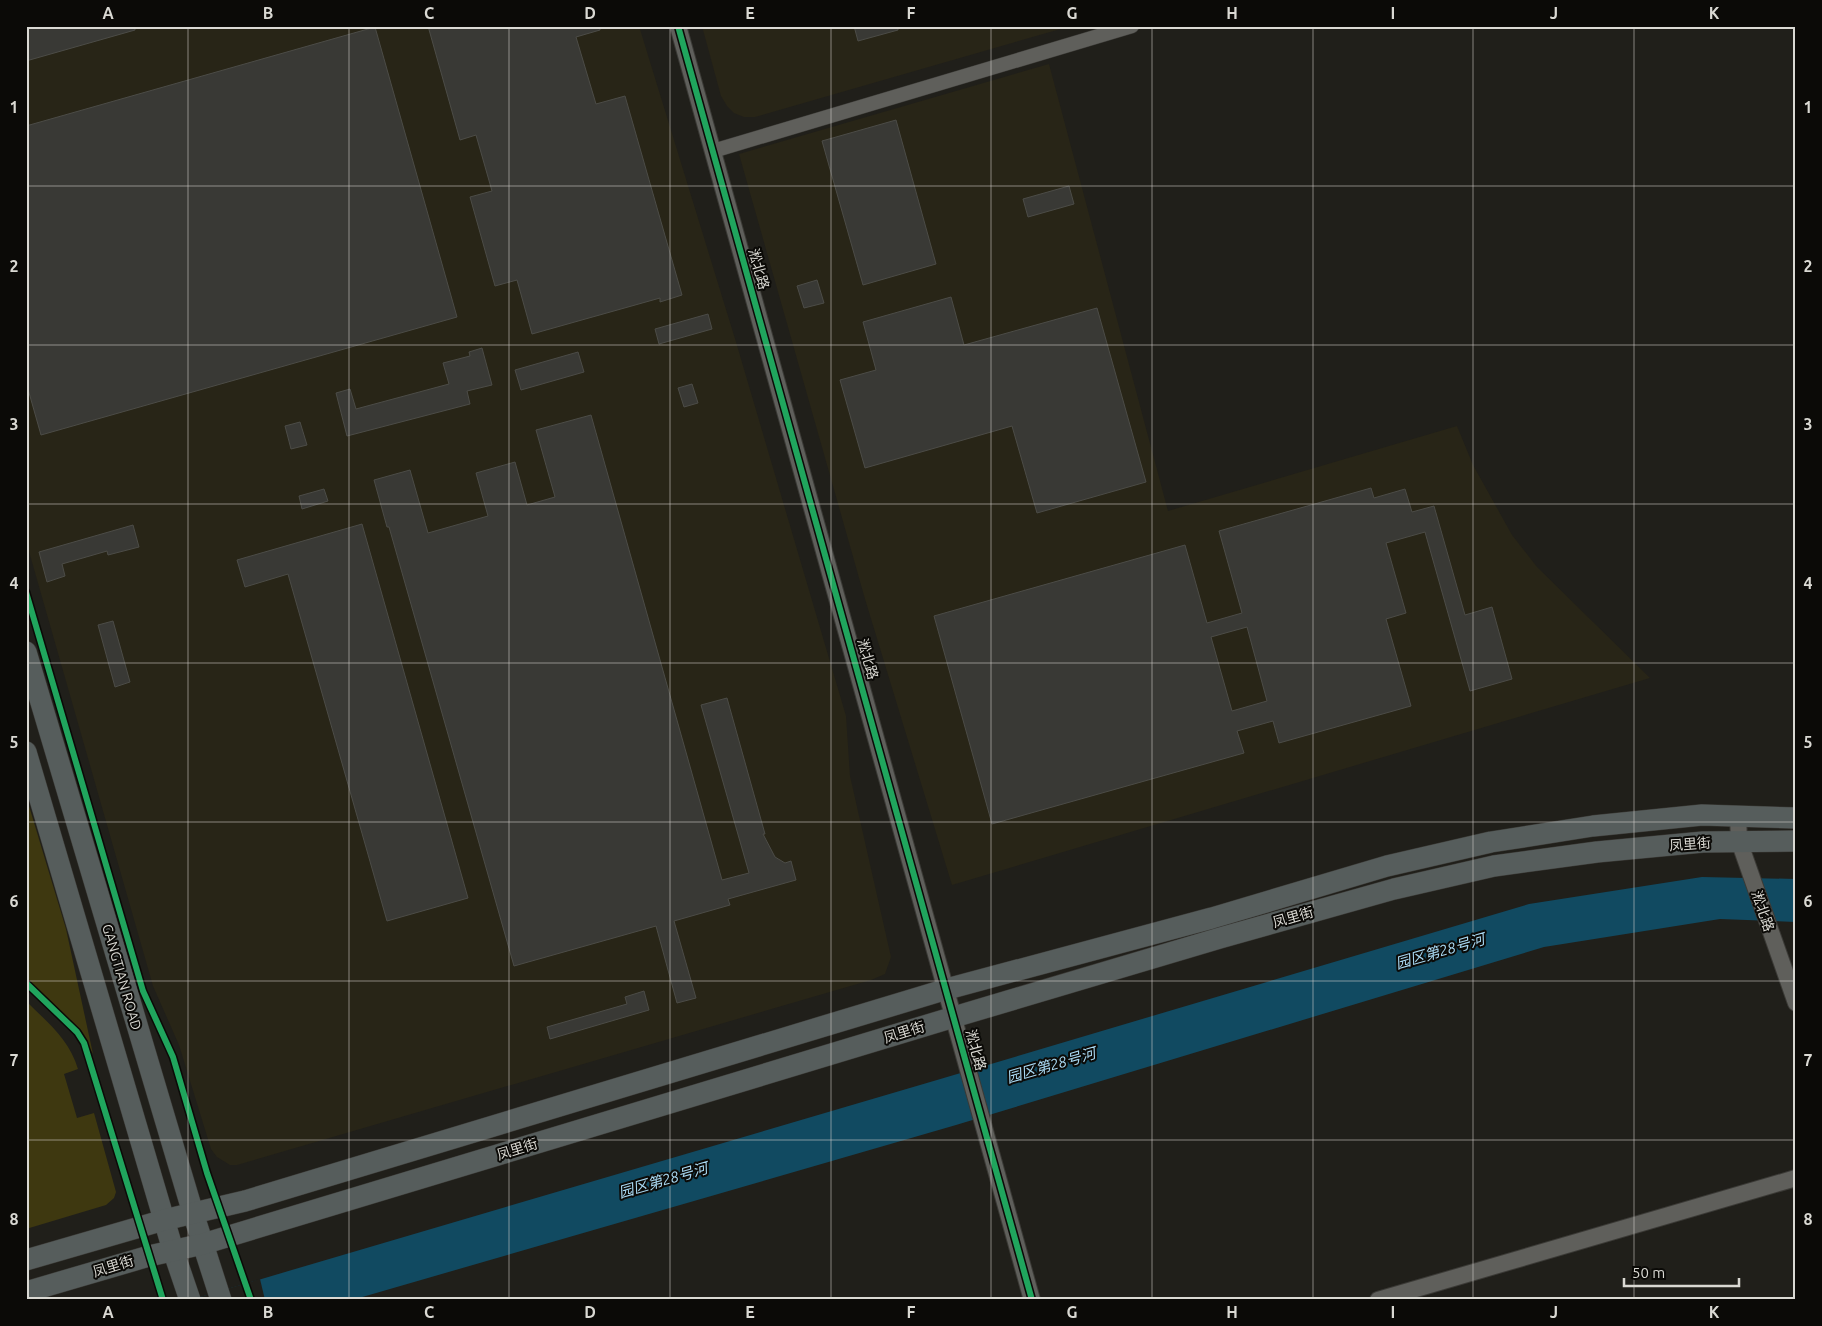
<svg xmlns="http://www.w3.org/2000/svg" width="1822" height="1326" viewBox="0 0 1822 1326" font-family="Ubuntu,'Noto Sans SC',sans-serif">
  <style>
    .built { fill: #282517 }
    .green { fill: #3e3810 }
    .water { fill: #114a61 }
    .pier { fill: #201f1a }
    .building { fill: #393935; stroke: #4c4c47; fill-rule: evenodd }
    .lines { fill: none; stroke-linecap: round; stroke-linejoin: round }
    .minor-casing { stroke: #3b3a36; stroke-width: 15 }
    .tertiary-casing { stroke: #3b3a36; stroke-width: 18 }
    .primary-casing { stroke: #3b3a36; stroke-width: 22 }
    .minor { stroke: #5f5f5b; stroke-width: 14 }
    .tertiary { stroke: #5f5f5b; stroke-width: 16 }
    .primary { stroke: #565d5c; stroke-width: 21 }
    .cycleway-casing { stroke: #0b0a07; stroke-width: 9 }
    .cycleway { stroke: #20a55d; stroke-width: 6 }
    .grid { fill: none; stroke: #dad9d3; stroke-width: 1; stroke-opacity: 0.55 }
    .labels { text-anchor: middle; dominant-baseline: central; stroke-width: 4; stroke-linejoin: round; paint-order: stroke }
    .street-label { font-size: 14px; fill: #dad9d3; stroke: #0b0a07 }
    .water-label { font-size: 15px; font-style: italic; fill: #a9d9f3; stroke: #0b0a07 }
    .neatline { fill: none; stroke: #dad9d3; stroke-width: 2 }
    .grid-label { font-size: 16px; text-anchor: middle; font-weight: bold; fill: #dad9d3 }
  </style>
  <rect width="100%" height="100%" fill="#201f1a"/>
  <g class="built">
    <polygon points="26,26 639,26 736,342 846,716 850,776 891,957 885,974 871,980 237,1165 230,1165 217,1157 211,1149 179,1045 153,986 26,541"/>
    <polygon points="702,26 1071,26 755,117 744,117 734,113 727,106 721,96"/>
    <polygon points="1049,64 1168,511 1457,426 1473,465 1512,535 1537,567 1650,678 952,885 865,599 739,154"/>
  </g>
  <g class="green">
    <polygon points="26,796 66,929 93,1054 79,1029 26,978"/>
    <path d="M26 1001C48 1023 69 1039 78 1069L64 1074 77 1118 94 1113 116 1192 114 1198 106 1205 26 1229Z"/>
  </g>
  <polygon class="water" points="1702,877 1796,879 1796,922 1720,919 1544,947 956,1125 352,1300 190,1300 937,1080 1529,904"/>
  <polygon class="pier" points="260,1279 265,1300 190,1300"/>
  <g class="building">
    <polygon points="26,26 135,26 135,30 26,61"/>
    <polygon points="428,26 600,26 600,30 576,37 596,104 625,96 682,295 660,302 660,298 532,334 517,280 495,286 470,197 492,191 476,135 460,140"/>
    <polygon points="854,26 898,26 898,30 858,41"/>
    <polygon points="375,27 457,317 41,435 26,382 26,126"/>
    <polygon points="896,120 936,264 863,285 822,141"/>
    <polygon points="1069,186 1074,204 1028,217 1023,199"/>
    <polygon points="817,280 824,303 804,308 797,286"/>
    <polygon points="951,297 964,345 1097,308 1146,482 1037,513 1012,426 865,468 840,380 876,370 863,322"/>
    <polygon points="708,314 712,329 659,344 655,329"/>
    <polygon points="482,348 492,385 467,391 470,404 347,436 336,393 350,389 356,409 449,384 443,363 470,356 469,352"/>
    <polygon points="578,352 584,372 521,390 515,370"/>
    <polygon points="692,384 698,403 684,407 678,388"/>
    <polygon points="591,415 722,880 749,873 701,705 727,698 765,834 763,834 775,857 785,863 791,861 796,880 728,899 730,905 674,921 696,998 677,1003 656,926 514,966 389,527 387,527 374,480 410,470 428,533 488,516 476,473 515,462 527,505 555,497 536,430"/>
    <polygon points="300,422 307,445 291,449 285,426"/>
    <path d="M1371 488 1374 498 1405 489 1412 512 1434 506 1465 615 1492 607 1512 679 1470 691 1425 532 1386 543 1406 613 1386 619 1411 706 1279 743 1273 721 1237 731 1244 753 992 824 934 616 1185 545 1207 623 1242 613 1219 531ZM1247 627 1267 701 1232 711 1211 637Z"/>
    <polygon points="324,489 328,501 302,509 299,496"/>
    <polygon points="362,524 468,898 387,921 288,574 245,587 237,560"/>
    <polygon points="133,525 139,547 108,555 107,551 62,564 65,576 47,582 39,552"/>
    <polygon points="113,621 130,682 115,687 98,625"/>
    <polygon points="644,991 649,1010 550,1039 547,1027 627,1004 625,997"/>
  </g>
  <g class="lines">
    <g class="minor-casing">
      <polyline id="minor" points="713,151 1132,26"/>
    </g>
    <g class="tertiary-casing">
      <g id="tertiary">
        <polyline points="678,26 1032,1300"/>
        <polyline points="1738,816 1739,841 1796,1003"/>
        <polyline points="1378,1300 1796,1178"/>
      </g>
    </g>
    <g class="primary-casing">
      <g id="primary">
        <polyline points="26,652 193,1213 221,1300"/>
        <polyline points="26,752 173,1250 190,1300"/>
        <polyline points="26,1260 164,1220 245,1201 947,989 1212,918 1387,866 1491,842 1593,826 1702,815 1796,818"/>
        <polyline points="26,1292 149,1256 203,1244 954,1017 1220,938 1394,889 1494,866 1597,852 1703,842 1796,841"/>
      </g>
    </g>
    <use href="#minor" class="minor"/>
    <use href="#tertiary" class="tertiary"/>
    <use href="#primary" class="primary"/>
    <g class="cycleway-casing">
      <g id="cycleway">
        <polyline points="678,26 1032,1300"/>
        <polyline points="26,592 143,991 173,1057 207,1173 251,1300"/>
        <polyline points="26,983 77,1032 84,1043 163,1300"/>
      </g>
    </g>
    <use href="#cycleway" class="cycleway"/>
  </g>
  <path class="grid" d="M188 26V1300M349 26V1300M509 26V1300M670 26V1300M831 26V1300M991 26V1300M1152 26V1300M1313 26V1300M1473 26V1300M1634 26V1300M26 186H1796M26 345H1796M26 504H1796M26 663H1796M26 822H1796M26 981H1796M26 1140H1796"/>
  <g class="labels">
    <g class="street-label">
      <text transform="translate(759 269) rotate(74)">淞北路</text>
      <text transform="translate(868 659) rotate(74)">淞北路</text>
      <text transform="translate(1690 844) rotate(-4)">凤里街</text>
      <text transform="translate(1763 911) rotate(71)">淞北路</text>
      <text transform="translate(1293 917) rotate(-16)">凤里街</text>
      <text transform="translate(122 977) rotate(74)">GANGTIAN ROAD</text>
      <text transform="translate(904 1032) rotate(-17)">凤里街</text>
      <text transform="translate(976 1050) rotate(75)">淞北路</text>
      <text transform="translate(517 1149) rotate(-17)">凤里街</text>
      <text transform="translate(113 1266) rotate(-17)">凤里街</text>
    </g>
    <g class="water-label">
      <text transform="translate(1440 951) rotate(-16)">园区第28号河</text>
      <text transform="translate(1051 1065) rotate(-16)">园区第28号河</text>
      <text transform="translate(663 1180) rotate(-16)">园区第28号河</text>
    </g>
  </g>
  <rect width="1822" height="1326" fill="none" stroke="#0b0a07" stroke-width="55"/>
  <path d="M1624 1278v8h115v-8" fill="none" stroke="#dad9d3" stroke-width="2.5"/>
  <text x="1632" y="1278" font-size="15" fill="#dad9d3" stroke="#0b0a07" stroke-width="4" paint-order="stroke">50 m</text>
  <rect x="28" y="28" width="1766" height="1270" class="neatline"/>
  <g class="grid-label">
    <text x="108" y="19">A</text>
    <text x="268" y="19">B</text>
    <text x="429" y="19">C</text>
    <text x="590" y="19">D</text>
    <text x="750" y="19">E</text>
    <text x="911" y="19">F</text>
    <text x="1072" y="19">G</text>
    <text x="1232" y="19">H</text>
    <text x="1393" y="19">I</text>
    <text x="1554" y="19">J</text>
    <text x="1714" y="19">K</text>
    <text x="14" y="113">1</text>
    <text x="1808" y="113">1</text>
    <text x="14" y="272">2</text>
    <text x="1808" y="272">2</text>
    <text x="14" y="430">3</text>
    <text x="1808" y="430">3</text>
    <text x="14" y="589">4</text>
    <text x="1808" y="589">4</text>
    <text x="14" y="748">5</text>
    <text x="1808" y="748">5</text>
    <text x="14" y="907">6</text>
    <text x="1808" y="907">6</text>
    <text x="14" y="1066">7</text>
    <text x="1808" y="1066">7</text>
    <text x="14" y="1225">8</text>
    <text x="1808" y="1225">8</text>
    <text x="108" y="1318">A</text>
    <text x="268" y="1318">B</text>
    <text x="429" y="1318">C</text>
    <text x="590" y="1318">D</text>
    <text x="750" y="1318">E</text>
    <text x="911" y="1318">F</text>
    <text x="1072" y="1318">G</text>
    <text x="1232" y="1318">H</text>
    <text x="1393" y="1318">I</text>
    <text x="1554" y="1318">J</text>
    <text x="1714" y="1318">K</text>
  </g>
</svg>
